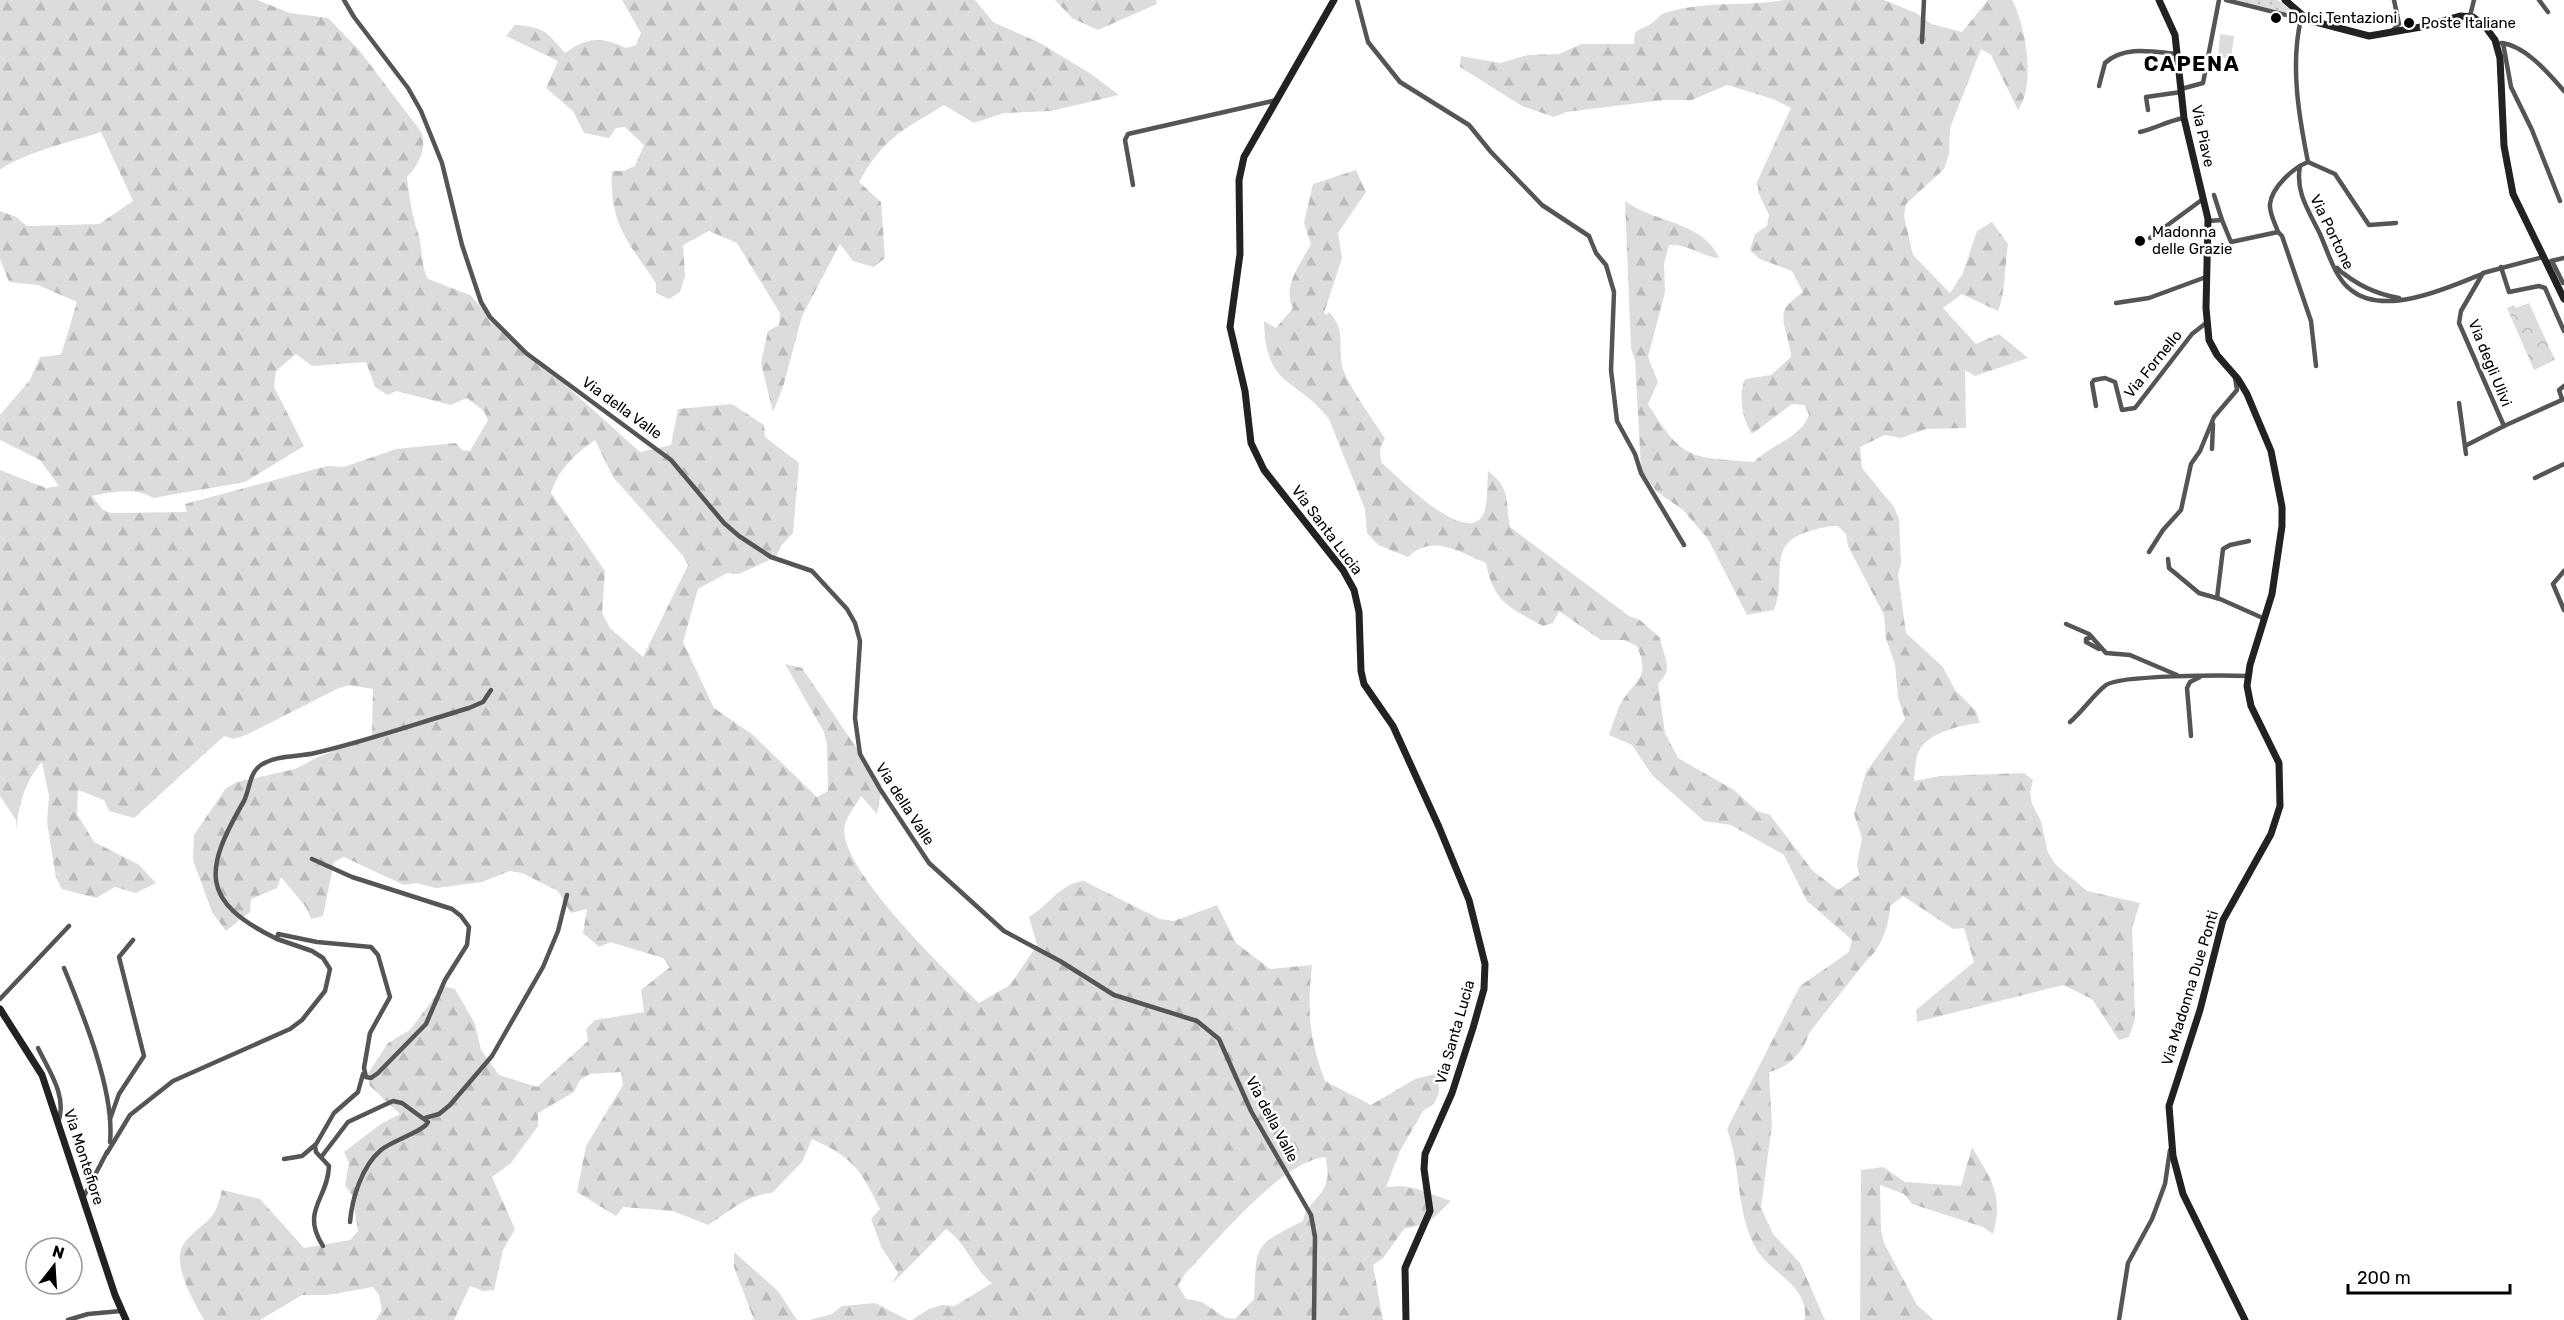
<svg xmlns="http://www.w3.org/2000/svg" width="2564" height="1320" viewBox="0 0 2564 1320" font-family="Rubik,sans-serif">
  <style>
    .grass { fill: url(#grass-dots) }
    .forest { fill: url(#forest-firs); fill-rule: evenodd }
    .park { fill: url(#park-crowns) }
    .pitch { fill: #dcdcdc }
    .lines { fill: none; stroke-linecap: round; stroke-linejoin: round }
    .street { stroke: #555; stroke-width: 4.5 }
    .secondary { stroke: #222; stroke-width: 7 }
    .poi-dot { fill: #000; stroke: #fff; stroke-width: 2 }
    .labels { text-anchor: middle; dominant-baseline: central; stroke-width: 5; stroke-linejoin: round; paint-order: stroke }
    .poi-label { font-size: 15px; fill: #000; stroke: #fff; text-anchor: start }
    .street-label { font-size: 15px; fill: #000; stroke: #fff }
    .district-label { font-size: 21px; font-weight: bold; letter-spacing: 1.5px; fill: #000; stroke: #fff }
  </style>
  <defs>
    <pattern id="grass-dots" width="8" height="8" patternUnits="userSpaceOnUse" patternTransform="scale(1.5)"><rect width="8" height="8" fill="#dcdcdc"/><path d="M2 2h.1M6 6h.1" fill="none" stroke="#bbb" stroke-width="1.8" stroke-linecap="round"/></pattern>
    <pattern id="forest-firs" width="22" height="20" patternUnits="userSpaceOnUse" patternTransform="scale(1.5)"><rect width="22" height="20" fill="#dcdcdc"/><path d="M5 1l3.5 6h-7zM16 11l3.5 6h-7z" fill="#bbb"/></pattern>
    <pattern id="park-crowns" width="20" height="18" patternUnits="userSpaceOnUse" patternTransform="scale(1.5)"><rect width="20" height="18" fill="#dcdcdc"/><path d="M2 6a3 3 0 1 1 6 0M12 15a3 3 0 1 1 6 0" fill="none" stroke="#bbb"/></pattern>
  </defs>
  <rect width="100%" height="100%" fill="#fff"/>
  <polygon class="grass" points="2236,0 2278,0 2290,10 2288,13"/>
  <g class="forest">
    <path d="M0 0H257L290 13 328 18 359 50 422 133C426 150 419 165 407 177 409 197 412 214 418 233 423 248 420 264 428 279L470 295 493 320 640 452 671 445 678 409 732 404 764 425 765 437 799 463 793 533 781 546 776 557 739 574 727 573 698 589 683 642 714 708 753 735 817 797 828 791 827 744 824 732 785 664 802 668 882 785 877 814 861 796C856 805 848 815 845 824 833 864 950 975 979 1003L1010 985 1037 945 1029 917C1048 906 1062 882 1084 881L1160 919 1174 921 1217 905 1236 943 1270 969 1312 965C1307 1011 1309 1038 1325 1081L1371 1105 1415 1079 1439 1073V1093L1434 1104 1423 1111 1400 1151 1386 1187 1402 1186 1417 1189 1451 1201 1428 1223 1404 1229 1383 1258 1373 1265 1383 1320H912L929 1309 942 1305 955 1306 992 1283C975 1272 967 1243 946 1229L892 1284 898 1273 881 1246 871 1219 880 1209C860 1169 854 1158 812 1139L802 1162 772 1193C746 1195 729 1212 708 1225L673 1211 623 1207 616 1216 577 1192 586 1146 623 1085 621 1072 590 1074 580 1080 574 1092 538 1113V1126L511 1163 492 1177 515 1229 503 1250 494 1290 483 1291 470 1286 454 1320H376L382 1310 379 1295 373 1287 327 1295H302L260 1320H204C194 1302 169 1261 185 1242 206 1218 214 1225 222 1190L260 1199 304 1248 350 1240 358 1231 352 1195 345 1185 349 1163 344 1152 381 1124 400 1114 370 1086 367 1075 388 1043 410 1030 443 986 455 989 475 1024 481 1050 499 1075 537 1087 588 1041 586 1029 595 1020 644 1012 641 990 670 967 663 958 610 942 599 947 583 933 587 909 571 913 558 891 522 873 510 871 482 882 436 888 416 883 404 885 344 857 334 862 323 916 311 919 306 907 281 877 277 888 251 899 250 912 226 931 212 912 193 860 194 835 226 788 237 782 295 769 318 757 372 736 373 689 349 685 337 689 246 735 234 739 224 736 134 818 109 811 104 800 78 790 77 814 94 842 138 864 156 883 136 893 115 887 96 898 62 889 56 878 47 822 49 796 42 762C26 779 16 810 17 833L16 820 0 796V470L46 488 59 486 40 460 0 440V415L30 380 40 357 61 355 77 302 38 285 9 282 0 259V211L16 217 27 226 99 224 133 201 101 132C74 141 22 153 0 170ZM296 354 312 366 366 362 375 387 388 395 396 391 451 405 467 398 484 411 488 420 470 451 462 450 456 443 396 449 344 467 327 466 185 504 187 512 110 513 102 509 92 496C111 492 136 487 153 498L245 482 304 446 274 387 276 371ZM595 440 613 477 684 557 688 565 643 657 610 628 602 613 605 571 551 493C558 470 575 454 595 440ZM1326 1157C1326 1164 1329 1173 1327 1180 1323 1197 1306 1204 1303 1221 1253 1246 1257 1243 1254 1299L1235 1319 1226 1318 1202 1302 1186 1299 1178 1285 1185 1274C1216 1242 1282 1160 1326 1157Z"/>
    <path d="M622 0H975L993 22 1040 43 1091 74 1119 95 1051 111 1004 113 974 123 944 105C902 131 884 137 859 182L881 202 885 258 874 267 853 261 840 244 802 316 783 387 773 412 761 363 768 331 779 325 780 313 737 243 709 231 683 245 685 276 680 292 669 299 656 293V283C628 242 609 223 612 171H623L635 166 644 145 625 127 616 128 609 138 584 133 573 111 546 88 558 61 506 36 515 25C544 27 546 31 565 53 587 37 601 36 626 48L636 45 641 33Z"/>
    <polygon points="1055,0 1156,0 1157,4 1098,30 1072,18"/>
    <path d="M1784 0H1884L1916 13 1931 24 1962 32 1988 0H2012C2026 26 2036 85 2018 110L1991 55 1981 49 1950 128 1949 154 1944 169 1906 204 1904 216 1913 255 1950 293 1963 273 1977 231 1992 222 2008 244C2005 264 2005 296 1998 311L1962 294 1943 308 1976 344 1999 334 2028 358 1975 376 1965 370 1966 428 1926 429 1901 438 1885 435 1860 447 1862 468 1894 507 1899 519 1901 563 1898 575 1906 633 1943 667 1955 690 1976 711 1980 723C1963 724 1929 733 1920 749 1915 757 1915 772 1914 781L1940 776 2024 773 2033 780 2030 792 2032 804 2041 821 2048 853 2056 865 2087 891 2140 903 2132 927 2135 1019 2129 1037 2119 1040 2092 999 2063 985 1917 1022 1916 1010 1974 962 1964 928 1953 929 1903 896 1890 906C1889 925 1882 948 1866 961L1809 1033C1804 1052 1788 1068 1769 1072L1772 1124 1761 1208 1773 1234 1800 1263 1825 1320H1805C1808 1283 1773 1276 1757 1250 1735 1213 1742 1168 1727 1129L1800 986 1849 952 1852 940 1807 901 1784 855 1731 825 1704 821 1652 775 1632 745 1609 735C1613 725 1616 712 1621 703 1635 679 1651 680 1637 646L1624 640H1601L1559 611 1553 623 1543 626C1510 607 1494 604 1486 563 1459 552 1433 533 1408 557L1378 545 1367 533 1365 509 1329 419C1296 376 1266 390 1264 321L1276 328 1293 308C1282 286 1300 265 1311 244L1304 223 1313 184 1356 170 1366 192 1338 233 1342 258 1324 313 1327 315 1329 312C1348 332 1336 347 1343 369 1348 385 1374 422 1385 438L1380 449 1381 462C1396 475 1468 550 1484 513 1488 502 1487 483 1488 471 1512 489 1505 502 1510 527L1629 616 1640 620 1660 638C1663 657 1675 668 1658 684L1665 733 1678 758 1734 790 1757 811 1770 815 1813 871 1838 890 1859 875 1857 864 1862 838 1854 814 1866 772 1905 719 1898 697 1895 664 1886 639 1884 615 1848 546 1846 534 1838 526C1827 526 1820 528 1810 531 1765 544 1788 574 1774 610L1747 615 1708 539 1683 510 1656 491 1641 469 1635 360 1631 348 1625 201C1655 223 1704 222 1719 258 1708 259 1690 244 1669 245L1664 264 1665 292 1648 357 1658 382 1648 404C1683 461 1690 457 1754 462 1771 444 1800 439 1809 415L1805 405 1792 404 1752 434C1742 419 1738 395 1745 379L1771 375 1791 357C1791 342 1779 322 1785 309 1788 303 1798 296 1803 292L1792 271 1760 259 1750 250 1755 234 1767 226 1769 215 1759 194 1757 182 1791 108 1773 99 1727 85 1692 100H1664L1566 112 1554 117 1522 106 1460 67 1461 56 1500 63 1528 55 1559 54 1581 44H1634L1635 33C1640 28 1646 27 1651 24 1655 21 1658 17 1662 14 1700 0 1744 7 1784 0Z"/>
    <path d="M1972 1147C1991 1180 2004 1194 1993 1234L1983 1227 1912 1204 1904 1194 1880 1185 1881 1231 1884 1243 1917 1305 1934 1320H1860L1861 1170 1883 1167 1905 1182 1961 1186Z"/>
    <polygon points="734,1252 778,1291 797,1320 754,1320 734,1267"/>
    <polygon points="875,1303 908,1320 810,1320 832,1314 842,1306"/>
  </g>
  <polygon class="park" points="2529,303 2555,360 2534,370 2507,308 2514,305 2516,308"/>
  <polygon class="pitch" points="2220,34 2234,36 2231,59 2218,57"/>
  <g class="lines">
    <g class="street">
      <polyline points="344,0 354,17 408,88 421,111 442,163 462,245 481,302 490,317 526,353 671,460 724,523 739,536 771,557 812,571 847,609 855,623 860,641 855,718 860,754 880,789 929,863 1004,931 1060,961 1114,995 1197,1021 1219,1039 1251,1111 1311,1215 1315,1237 1314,1320"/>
      <polyline points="1357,0 1368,42 1400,82 1469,125 1491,152 1542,205 1589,236 1596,253 1606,265 1614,292 1611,370 1617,421 1635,454 1641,473 1684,545"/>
      <polyline points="2226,0 2302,19"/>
      <polyline points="2539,0 2548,12"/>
      <polyline points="2470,16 2474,0"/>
      <polyline points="2393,30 2399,24 2394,0"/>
      <polyline points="1922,42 1924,0"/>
      <path d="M2501 43C2525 45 2549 74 2564 91"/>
      <polyline points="2503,43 2511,87 2532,130 2560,201"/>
      <path d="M2099 86 2105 63C2125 45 2153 52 2178 54"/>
      <polyline points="2181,89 2203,83 2219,0"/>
      <polyline points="2148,110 2146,97 2181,92"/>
      <path d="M2140 132C2157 128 2167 121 2184 118"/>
      <polyline points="2308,162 2335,174 2369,225 2396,223"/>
      <path d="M2300 166C2295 192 2309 211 2320 234 2328 252 2335 278 2351 290 2384 317 2448 288 2482 274"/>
      <polyline points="1133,185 1125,140 1128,134 1277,100"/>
      <polyline points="2214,195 2222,220"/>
      <polyline points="2208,221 2222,220 2231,242 2278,232 2282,236 2311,321 2316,366"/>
      <path d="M2278 232C2275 223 2269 213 2270 204 2272 187 2293 168 2308 162 2299 117 2290 65 2301 19"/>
      <polyline points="2150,238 2203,199"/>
      <polyline points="2543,257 2483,273 2461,311 2459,323 2504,426 2564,399"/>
      <polyline points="2551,261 2564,258"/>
      <polyline points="2552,261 2563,283"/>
      <polyline points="2501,267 2509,292 2539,286 2545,288 2564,331"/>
      <path d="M2337 268C2355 284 2375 294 2399 298"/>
      <polyline points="2116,303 2149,298 2206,277"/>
      <polyline points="2562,399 2559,390 2564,386"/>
      <polyline points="2459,403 2466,454"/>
      <polyline points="2096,406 2092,383 2094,380 2105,378 2115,382 2122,410 2135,408 2192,334 2206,323"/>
      <polyline points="2465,446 2504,426"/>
      <polyline points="2212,449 2213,424"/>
      <polyline points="2535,478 2564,464"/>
      <polyline points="2149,552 2163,530 2181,510 2191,464 2200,451 2214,417 2237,390 2235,378"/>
      <polyline points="2168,559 2169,568 2199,593 2220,599 2265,619"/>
      <polyline points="2564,571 2553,584 2564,610"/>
      <polyline points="2217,598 2223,549 2230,545 2249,541"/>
      <polyline points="2066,624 2089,634 2106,653 2130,655 2177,675"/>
      <polyline points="2092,637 2086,639 2086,642 2099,649"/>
      <path d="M2070 722C2083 711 2093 695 2106 685 2120 675 2226 675 2248 676"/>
      <polyline points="2191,736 2187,688 2190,682 2200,677"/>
      <path d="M277 939C199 901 204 870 244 801 250 789 249 773 261 765 276 755 298 757 315 753 367 741 418 723 469 708L483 702 491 690"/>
      <path d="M64 968C83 1014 115 1092 110 1142"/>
      <polyline points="0,999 69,926"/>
      <path d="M38 1048C49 1071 68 1097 58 1123"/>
      <polyline points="425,1118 439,1114 450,1105 492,1056 543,967 558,931 567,895"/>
      <polyline points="110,1119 119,1094 144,1056 119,957 133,940"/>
      <polyline points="107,1153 130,1115 173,1081 290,1029 302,1020 325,991 330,969 323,958 312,951 277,939 278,934 317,942 371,947 378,955 390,997 370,1033 364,1068 366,1077 371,1078 378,1073 426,1024 445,980 467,945 469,927 461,916 452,909 352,877 312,859"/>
      <path d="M322 1156 348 1122 393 1101 402 1103 428 1122C425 1131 391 1141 381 1150 362 1166 352 1198 350 1222"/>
      <polyline points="284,1159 302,1156 315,1145"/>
      <polyline points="83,1198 107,1152"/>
      <path d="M323 1246C300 1211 328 1199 329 1166L316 1152 315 1146 334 1113 358 1092 363 1074"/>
      <polyline points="68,1320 88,1314 121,1311"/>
      <polyline points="2119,1320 2128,1263 2152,1219 2165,1184 2170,1150"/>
    </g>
    <g class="secondary">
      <polyline points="1334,0 1244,157 1239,180 1240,254 1230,327 1245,391 1251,443 1264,470 1343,570 1354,590 1359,612 1361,671 1364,684 1393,726 1439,827 1469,900 1485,964 1484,989 1473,1028 1452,1093 1425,1154 1424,1169 1430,1211 1405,1268 1406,1320"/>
      <polyline points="2159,0 2175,35 2184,118 2208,219 2206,308 2209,340 2217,355 2238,379 2247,394 2271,451 2282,507 2282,526 2272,594 2250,665 2247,686 2251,706 2279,763 2280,806 2271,834 2223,920 2200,1010 2169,1106 2173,1156 2183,1194 2245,1320"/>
      <polyline points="2285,0 2308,20 2369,36 2421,27 2460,16 2473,17 2484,25 2495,40 2500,58 2504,146 2513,194 2564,299"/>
      <polyline points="0,1009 42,1075 115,1295 126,1320"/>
    </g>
  </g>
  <g class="poi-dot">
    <circle cx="2276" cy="18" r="6"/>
    <circle cx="2409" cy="23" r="6"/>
    <circle cx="2140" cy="241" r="6"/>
  </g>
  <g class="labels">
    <g class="poi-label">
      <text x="2288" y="18">Dolci Tentazioni</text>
      <text x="2421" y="23">Poste Italiane</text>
      <text x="2152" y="232">Madonna<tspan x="2152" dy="17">delle Grazie</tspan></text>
    </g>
    <g class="street-label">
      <text transform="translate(2203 136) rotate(78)">Via Piave</text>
      <text transform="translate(2332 232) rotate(64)">Via Portone</text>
      <text transform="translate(2490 363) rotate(68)">Via degli Ulivi</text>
      <text transform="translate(2153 364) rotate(-51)">Via Fornello</text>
      <text transform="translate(622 408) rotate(36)">Via della Valle</text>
      <text transform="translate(1327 530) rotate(53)">Via Santa Lucia</text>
      <text transform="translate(905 804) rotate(57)">Via della Valle</text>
      <text transform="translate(2190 988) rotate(-73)">Via Madonna Due Ponti</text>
      <text transform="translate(1455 1032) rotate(-74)">Via Santa Lucia</text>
      <text transform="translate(1272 1119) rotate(62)">Via della Valle</text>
      <text transform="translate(84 1157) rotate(72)">Via Montefiore</text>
    </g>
    <g class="district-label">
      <text x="2192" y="63">CAPENA</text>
    </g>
  </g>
  <g transform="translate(54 1266) rotate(17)"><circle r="28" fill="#ffffff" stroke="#999999" stroke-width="1.5"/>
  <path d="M0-4.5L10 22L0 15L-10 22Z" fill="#000000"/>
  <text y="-9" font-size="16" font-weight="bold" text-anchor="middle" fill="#000000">N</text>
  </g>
  <path d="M2348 1284v9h162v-9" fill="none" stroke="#000000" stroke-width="3"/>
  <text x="2357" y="1284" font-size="18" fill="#000000" stroke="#ffffff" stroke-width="4.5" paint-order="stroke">200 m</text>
</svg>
